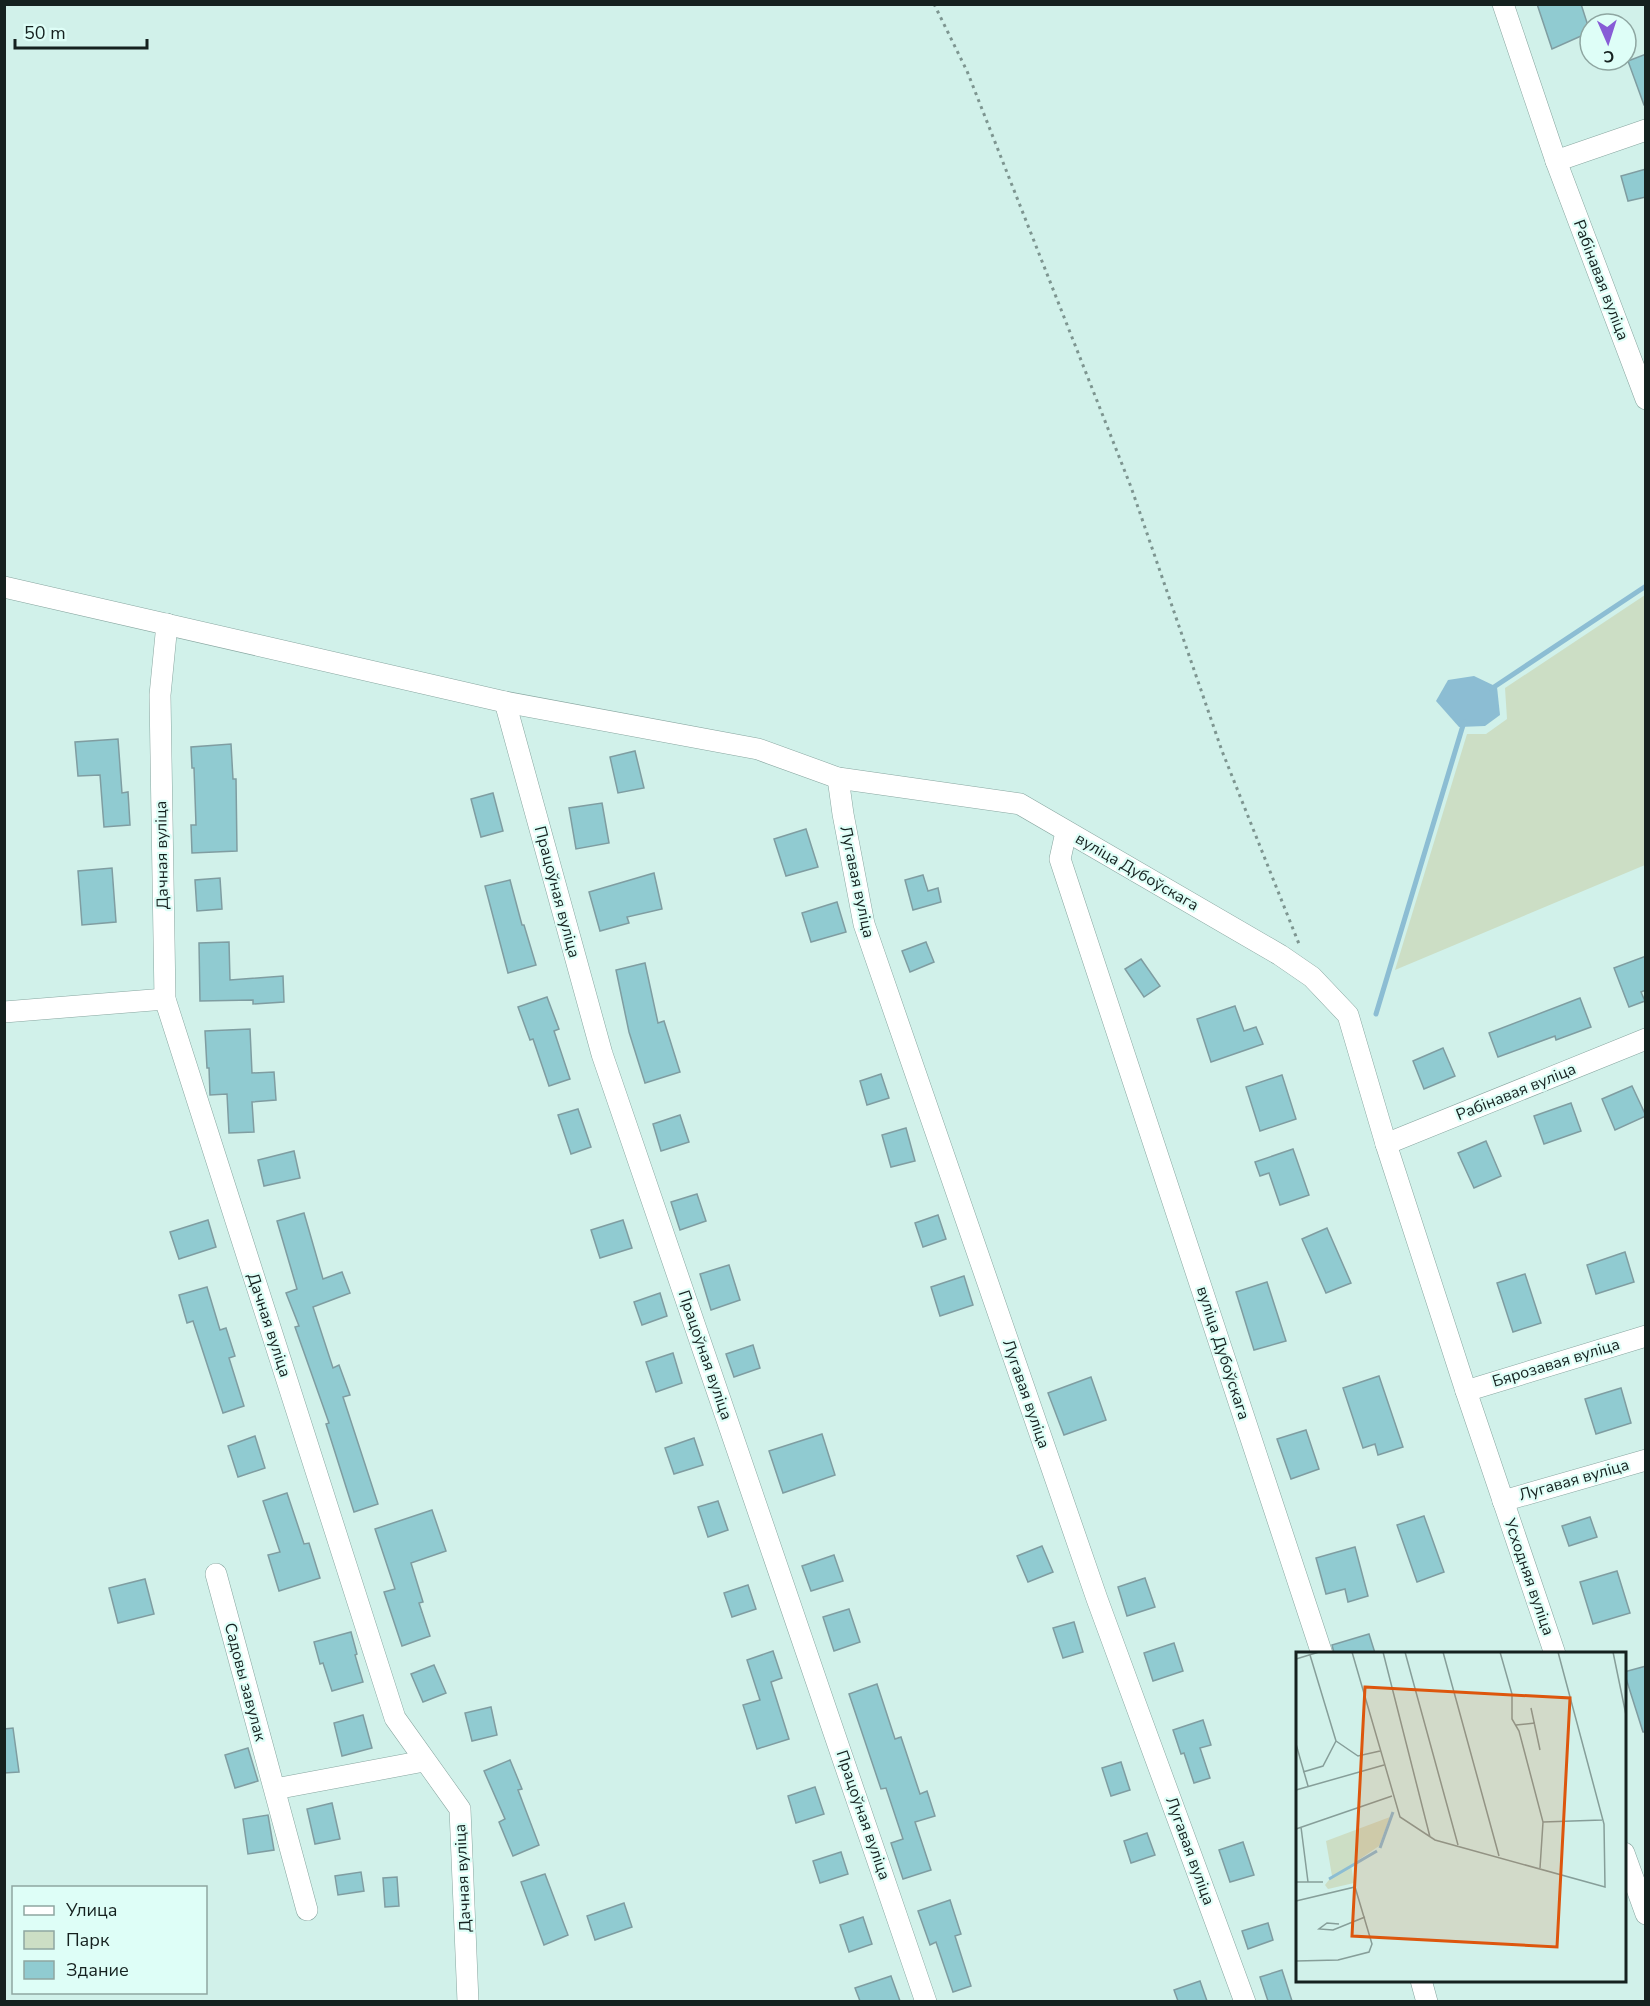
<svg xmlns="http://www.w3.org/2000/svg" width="1650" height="2006" viewBox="0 0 1650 2006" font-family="'Nunito Sans',sans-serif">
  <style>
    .green { fill: #ccdec5 }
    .water { fill: #8cbdd3 }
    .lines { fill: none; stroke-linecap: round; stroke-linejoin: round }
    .stream { stroke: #8cbdd3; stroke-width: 5 }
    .building { fill: #90cbd1; stroke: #7f9da1; stroke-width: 1.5 }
    .minor-casing { stroke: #88a6a0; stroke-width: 22 }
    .path { stroke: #7d9590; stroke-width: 3; stroke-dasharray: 3 4.5; stroke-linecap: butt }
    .minor { stroke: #fff; stroke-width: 21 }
    .labels { text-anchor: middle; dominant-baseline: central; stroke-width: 4.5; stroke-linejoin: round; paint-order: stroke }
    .street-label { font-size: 16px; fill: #15211f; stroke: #defef7 }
    .inset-river { fill: none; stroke: #8cbdd3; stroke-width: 3 }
    .inset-road { fill: none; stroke: #869e99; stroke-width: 1.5 }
    .view { fill: #dd560d; fill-opacity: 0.15; stroke: #dd560d; stroke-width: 3 }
    .inset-edge { fill: none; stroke: #15211f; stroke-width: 3 }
  </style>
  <rect width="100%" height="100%" fill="#d1f1ea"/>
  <polygon class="green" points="1645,595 1645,865 1395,970 1467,734 1486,734 1507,719 1505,688"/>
  <polygon class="water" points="1474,676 1497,687 1500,715 1485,726 1459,727 1436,701 1448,680"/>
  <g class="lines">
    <g class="stream">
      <polyline points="1491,689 1646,586"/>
      <polyline points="1376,1014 1464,722"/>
    </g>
  </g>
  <g class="building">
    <polygon points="1537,4 1581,4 1590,32 1552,49"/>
    <polygon points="1646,54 1646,105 1644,105 1628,61"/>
    <polygon points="1646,169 1646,197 1628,201 1621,176"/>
    <polygon points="118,739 122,793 128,792 130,825 104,827 100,775 78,776 75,742"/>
    <polygon points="231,744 233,779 236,779 237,851 192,853 191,825 196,825 194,768 192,768 191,747"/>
    <polygon points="635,751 644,788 618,793 610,757"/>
    <polygon points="493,793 503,831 481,837 471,799"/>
    <polygon points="602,803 609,843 576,849 569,808"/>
    <polygon points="806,829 818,867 786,876 774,839"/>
    <polygon points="112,868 116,922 82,925 78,871"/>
    <polygon points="654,873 662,909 627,917 629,923 600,931 589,892"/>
    <polygon points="923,875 928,891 938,888 941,902 913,910 905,880"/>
    <polygon points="220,878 222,909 197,911 195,880"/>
    <polygon points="510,880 522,925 524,925 536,965 508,973 485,886"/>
    <polygon points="837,902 846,932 811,942 802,913"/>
    <polygon points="229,942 230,980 283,976 284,1002 253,1004 253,1000 200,1001 199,943"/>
    <polygon points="926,942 934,962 910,972 902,951"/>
    <polygon points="1646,956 1646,990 1641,992 1645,1001 1629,1007 1614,968"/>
    <polygon points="1141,959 1160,986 1144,997 1125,969"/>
    <polygon points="645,963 658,1023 664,1021 680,1072 645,1083 629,1032 616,970"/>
    <polygon points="547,997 559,1029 554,1031 570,1079 549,1086 533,1039 530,1040 518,1007"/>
    <polygon points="1580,998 1591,1027 1556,1040 1555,1036 1498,1057 1489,1033"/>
    <polygon points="1235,1006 1244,1031 1256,1027 1263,1044 1211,1062 1197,1019"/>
    <polygon points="250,1029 252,1073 274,1072 276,1100 252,1102 254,1132 229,1133 227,1094 210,1095 209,1068 207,1068 205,1031"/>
    <polygon points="1443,1048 1455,1076 1424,1089 1413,1061"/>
    <polygon points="881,1074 889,1098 867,1105 860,1081"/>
    <polygon points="1282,1075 1296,1119 1260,1131 1246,1087"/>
    <polygon points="1632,1086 1646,1116 1615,1130 1602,1099"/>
    <polygon points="1571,1103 1581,1131 1544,1144 1534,1116"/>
    <polygon points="578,1109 591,1147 571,1154 558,1115"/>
    <polygon points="680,1115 689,1142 661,1151 653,1124"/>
    <polygon points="906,1128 915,1161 891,1167 882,1135"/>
    <polygon points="1486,1141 1501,1176 1474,1188 1458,1153"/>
    <polygon points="1293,1149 1309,1195 1280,1205 1269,1173 1260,1176 1255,1162"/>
    <polygon points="294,1151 300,1178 264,1186 258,1160"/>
    <polygon points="697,1194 706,1221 680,1230 671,1202"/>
    <polygon points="304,1213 323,1279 342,1272 350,1293 313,1307 333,1368 339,1365 350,1395 343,1397 378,1504 354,1512 326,1424 329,1423 295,1327 299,1326 286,1293 297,1289 277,1221"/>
    <polygon points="938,1215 946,1239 923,1247 915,1223"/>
    <polygon points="208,1220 216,1247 179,1259 170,1232"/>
    <polygon points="623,1220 632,1248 600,1258 591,1230"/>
    <polygon points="1327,1228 1351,1283 1326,1293 1302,1239"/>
    <polygon points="1625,1252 1634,1282 1596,1294 1587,1265"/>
    <polygon points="729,1265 740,1300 711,1310 700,1274"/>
    <polygon points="1525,1274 1541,1323 1513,1332 1497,1283"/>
    <polygon points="964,1276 973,1305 940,1316 931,1287"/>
    <polygon points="1267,1282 1286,1341 1254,1350 1236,1292"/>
    <polygon points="207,1287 220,1330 226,1328 235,1356 229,1358 244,1406 223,1413 193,1321 187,1323 179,1295"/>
    <polygon points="660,1293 667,1316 642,1325 634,1302"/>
    <polygon points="753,1345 760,1368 734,1377 726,1354"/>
    <polygon points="673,1353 682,1383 656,1392 646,1362"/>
    <polygon points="1379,1376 1403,1447 1378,1455 1375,1444 1363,1448 1343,1388"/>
    <polygon points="1091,1377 1106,1420 1064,1435 1048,1393"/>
    <polygon points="1621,1388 1631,1423 1596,1434 1585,1399"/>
    <polygon points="1306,1430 1319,1469 1291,1479 1277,1439"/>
    <polygon points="822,1434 835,1475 783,1493 769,1451"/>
    <polygon points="255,1436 265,1468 238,1477 228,1446"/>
    <polygon points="694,1438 703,1465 674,1474 665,1448"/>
    <polygon points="287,1493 304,1544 309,1543 320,1578 279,1591 268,1555 280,1552 263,1501"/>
    <polygon points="718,1501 728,1530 708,1537 698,1507"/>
    <polygon points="432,1510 446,1551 411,1563 423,1602 419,1603 430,1636 402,1646 384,1592 395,1589 375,1529"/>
    <polygon points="1424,1516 1444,1572 1417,1582 1397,1525"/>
    <polygon points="1590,1517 1597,1537 1569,1546 1562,1526"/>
    <polygon points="1042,1546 1053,1572 1028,1582 1017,1556"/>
    <polygon points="1355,1547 1368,1596 1348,1602 1345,1589 1326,1594 1316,1558"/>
    <polygon points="834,1555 843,1581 811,1591 802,1566"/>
    <polygon points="1617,1571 1630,1613 1593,1624 1580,1582"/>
    <polygon points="1145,1578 1155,1607 1127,1616 1118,1587"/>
    <polygon points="145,1579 154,1614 118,1623 109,1588"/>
    <polygon points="748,1585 756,1609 732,1617 724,1593"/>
    <polygon points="849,1609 860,1642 834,1651 823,1617"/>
    <polygon points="1074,1622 1083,1652 1063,1658 1053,1628"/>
    <polygon points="351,1632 357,1654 355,1655 363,1682 332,1691 323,1663 320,1664 314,1642"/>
    <polygon points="1369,1634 1375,1653 1334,1653 1332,1645"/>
    <polygon points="1174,1643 1183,1671 1153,1681 1144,1653"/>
    <polygon points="773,1651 782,1678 771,1682 789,1739 757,1749 743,1705 760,1700 747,1660"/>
    <polygon points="434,1665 446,1693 423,1702 411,1674"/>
    <polygon points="1646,1666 1646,1732 1643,1732 1624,1672"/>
    <polygon points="877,1684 895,1739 901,1737 920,1794 927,1791 935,1816 915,1822 931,1870 903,1879 891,1843 903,1839 886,1788 881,1789 849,1694"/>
    <polygon points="491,1707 497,1735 472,1741 465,1713"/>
    <polygon points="363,1715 372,1748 342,1756 334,1723"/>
    <polygon points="1203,1720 1211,1745 1200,1748 1210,1778 1194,1783 1184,1753 1181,1754 1173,1730"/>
    <polygon points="13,1728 19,1772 4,1773 4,1729"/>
    <polygon points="248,1748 258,1781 235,1788 225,1755"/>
    <polygon points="510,1760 522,1789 518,1790 539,1845 513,1856 499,1822 505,1819 484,1771"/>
    <polygon points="1121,1762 1130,1790 1111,1796 1102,1768"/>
    <polygon points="815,1787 824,1814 796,1823 788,1796"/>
    <polygon points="332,1803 340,1839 315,1844 307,1809"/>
    <polygon points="268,1815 274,1850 248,1854 243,1819"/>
    <polygon points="1147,1833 1155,1855 1131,1863 1124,1841"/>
    <polygon points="1243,1842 1254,1875 1230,1882 1219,1850"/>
    <polygon points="841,1852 848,1874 820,1883 813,1861"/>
    <polygon points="361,1872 364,1891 338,1895 335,1876"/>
    <polygon points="545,1874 568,1935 544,1945 521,1882"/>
    <polygon points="397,1877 399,1906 385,1907 383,1878"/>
    <polygon points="950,1900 961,1934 955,1936 971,1986 953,1992 936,1942 930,1945 918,1911"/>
    <polygon points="624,1903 632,1927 595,1940 587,1916"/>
    <polygon points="863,1917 872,1944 849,1952 840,1925"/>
    <polygon points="1268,1923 1273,1940 1248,1949 1242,1931"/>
    <polygon points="1282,1970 1292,2001 1268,2001 1260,1977"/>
    <polygon points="891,1976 900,2001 860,2001 855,1988"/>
    <polygon points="1200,1981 1207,2001 1178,2001 1174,1990"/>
  </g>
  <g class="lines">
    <g class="minor-casing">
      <g id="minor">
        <polyline points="1503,4 1556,161 1646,399"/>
        <polyline points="1556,161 1646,130"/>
        <polyline points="4,587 505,702 758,749 838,778 1020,804 1280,955 1312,977 1348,1015 1386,1144 1466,1391 1555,1654"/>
        <polyline points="167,624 160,695 165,999 395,1718 460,1809 468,2002"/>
        <polyline points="505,702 602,1054 926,2002"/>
        <polyline points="838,778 843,814 864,924 1097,1599 1245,2002"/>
        <polyline points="1066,832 1060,859 1322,1654"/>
        <polyline points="4,1012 165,999"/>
        <polyline points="1386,1144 1646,1039"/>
        <polyline points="1466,1391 1646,1336"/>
        <polyline points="1503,1501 1646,1460"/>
        <polyline points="216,1574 307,1910"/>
        <polyline points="275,1789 424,1761"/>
        <polyline points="1624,1853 1646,1914"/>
        <polyline points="1421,1980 1427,2002"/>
      </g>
    </g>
    <polyline class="path" points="934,4 967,71 1131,487 1222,751 1299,944"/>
    <use href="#minor" class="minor"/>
  </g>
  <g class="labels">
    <g class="street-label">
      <text transform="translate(1601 280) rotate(69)">Рабінавая вуліца</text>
      <text transform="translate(162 855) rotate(-91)">Дачная вуліца</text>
      <text transform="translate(1137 872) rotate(30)">вуліца Дубоўскага</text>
      <text transform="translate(857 882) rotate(78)">Лугавая вуліца</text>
      <text transform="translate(557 892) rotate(75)">Працоўная вуліца</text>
      <text transform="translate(1516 1092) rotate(-22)">Рабінавая вуліца</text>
      <text transform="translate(269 1325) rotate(72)">Дачная вуліца</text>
      <text transform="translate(1223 1353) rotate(72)">вуліца Дубоўскага</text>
      <text transform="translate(705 1355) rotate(71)">Працоўная вуліца</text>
      <text transform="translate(1556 1363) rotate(-17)">Бярозавая вуліца</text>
      <text transform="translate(1026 1394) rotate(71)">Лугавая вуліца</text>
      <text transform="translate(1574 1480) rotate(-16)">Лугавая вуліца</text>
      <text transform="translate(1529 1577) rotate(71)">Усходняя вуліца</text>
      <text transform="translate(245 1682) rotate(75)">Садовы завулак</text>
      <text transform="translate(863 1815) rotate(71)">Працоўная вуліца</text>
      <text transform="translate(1190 1851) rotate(70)">Лугавая вуліца</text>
      <text transform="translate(463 1878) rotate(-93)">Дачная вуліца</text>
    </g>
  </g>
  <g transform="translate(1296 1652)">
    <rect width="330" height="330" fill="#d1f1ea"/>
    <path d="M94 165 83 194 55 213 58 231 32 237 29 233 36 224 30 189Z" fill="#ccdec5"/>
    <path class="inset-river" d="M84 196 97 160M33 227 81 199"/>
    <path class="inset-road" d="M56 0 104 165 139 188 309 235 308 172 262 0M87 0 134 185M109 0 162 193M147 0 203 204M204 0 216 42V67L223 79 247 170 244 216M317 0 330 63M14 3 40 89M0 7 23 0M235 56 244 98M220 73 239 71M0 92 12 134M7 120 27 114 40 89 62 104 84 99M0 138 88 113M247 170 306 168M5 175 12 230M0 177 96 144M0 230H27M0 249 59 235 76 292 73 300 42 308 0 309M43 272 31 271 23 277 37 278 69 265"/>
    <path class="view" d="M69 35 274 46 261 295 56 284Z"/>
    <rect width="330" height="330" class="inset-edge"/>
  </g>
  <rect width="1650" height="2006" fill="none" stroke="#15211f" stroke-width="12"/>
  <rect x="12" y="1886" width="195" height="108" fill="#defef7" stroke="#8ea6a1" stroke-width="1.5"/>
  <rect x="24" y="1906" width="30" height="9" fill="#ffffff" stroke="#8ea6a1" stroke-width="1.5"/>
  <text x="66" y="1916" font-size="18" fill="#15211f">Улица</text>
  <rect x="24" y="1931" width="30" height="18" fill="#ccdec5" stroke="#8ea6a1" stroke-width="1.5"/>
  <text x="66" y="1946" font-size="18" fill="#15211f">Парк</text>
  <rect x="24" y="1961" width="30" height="18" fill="#90cbd1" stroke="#8ea6a1" stroke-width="1.5"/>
  <text x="66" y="1976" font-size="18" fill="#15211f">Здание</text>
  <g transform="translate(1608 42) rotate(177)"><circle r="28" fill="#defef7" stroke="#8ea6a1" stroke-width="1.5"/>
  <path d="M0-4.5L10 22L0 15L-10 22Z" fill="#875cd6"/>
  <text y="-9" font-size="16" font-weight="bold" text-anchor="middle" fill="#15211f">С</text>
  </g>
  <path d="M15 39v9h132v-9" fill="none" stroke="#15211f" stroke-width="3"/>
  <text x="24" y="39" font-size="18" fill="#15211f" stroke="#defef7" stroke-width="4.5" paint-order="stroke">50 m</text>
</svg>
